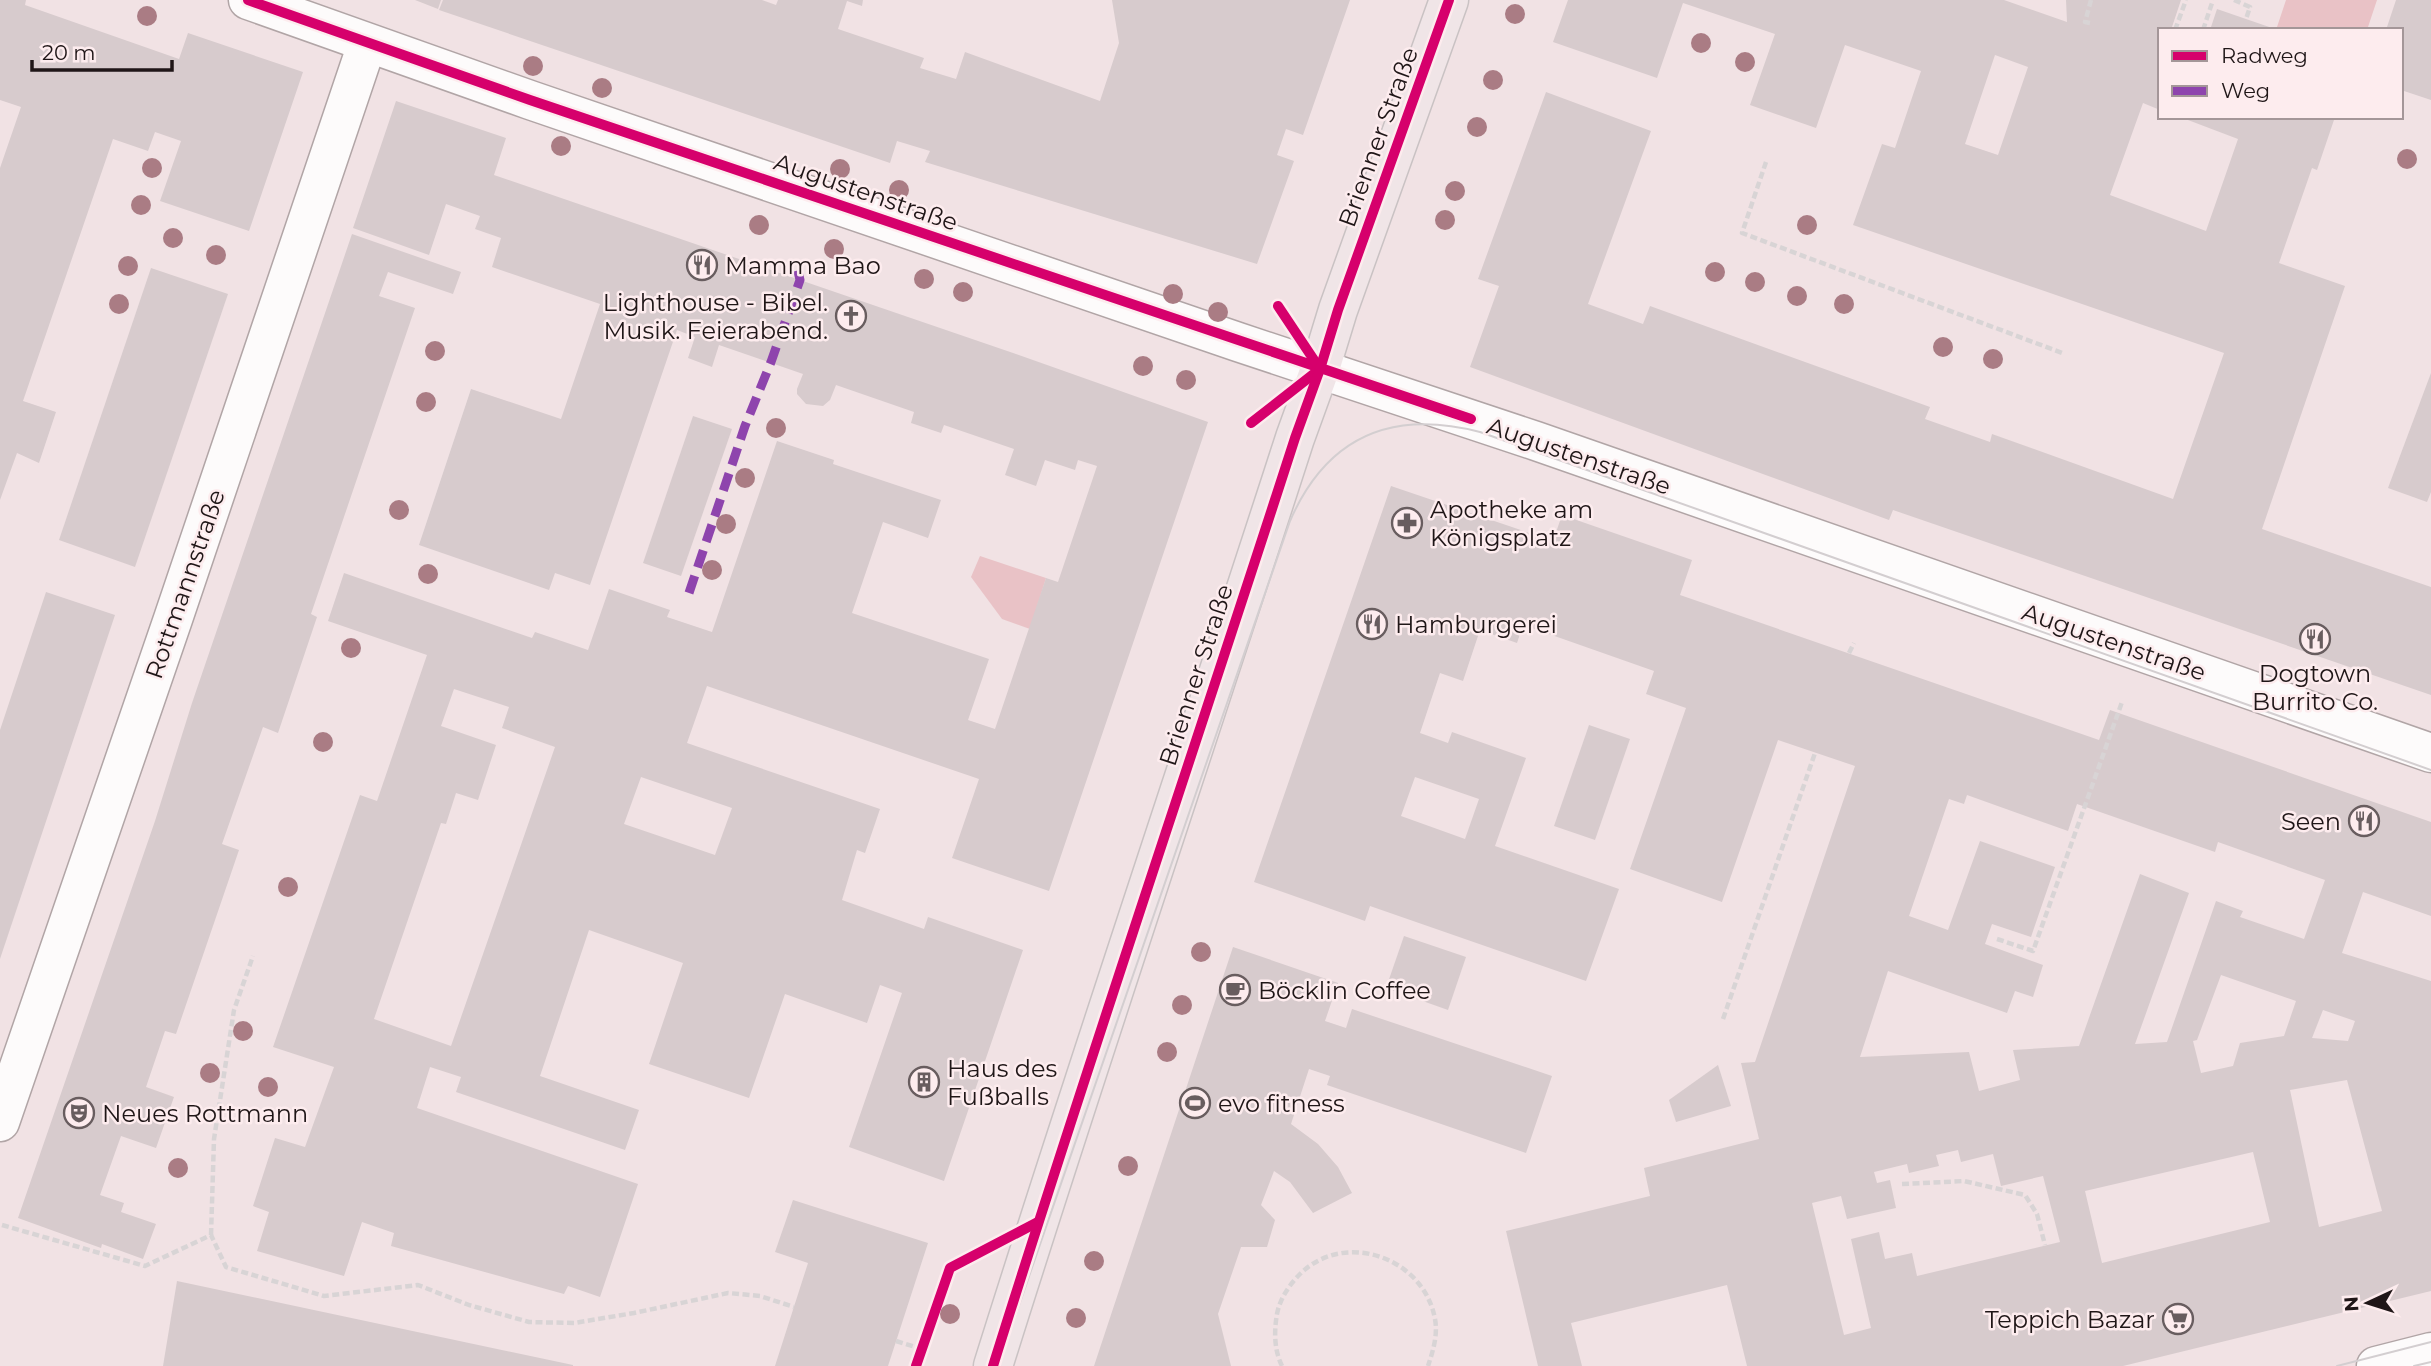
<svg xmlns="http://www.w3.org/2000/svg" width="2431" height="1366" viewBox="0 0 2431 1366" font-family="Montserrat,sans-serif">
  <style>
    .green { fill: #e9c2c6 }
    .building { fill: #d7cbcd; fill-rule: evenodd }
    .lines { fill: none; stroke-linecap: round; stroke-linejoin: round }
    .minor-casing { stroke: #b1a5a6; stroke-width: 41 }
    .major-casing { stroke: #c9c2c3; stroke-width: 41 }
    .path { stroke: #d8d4d5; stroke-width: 4.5; stroke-dasharray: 7 3.5; stroke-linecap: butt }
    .minor { stroke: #fdfbfb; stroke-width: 38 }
    .major { stroke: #f0e5e7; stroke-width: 38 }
    .tram { stroke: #d3ced0; stroke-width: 2 }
    .quiet { stroke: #8e44ad; stroke-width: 9; stroke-dasharray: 18 9; stroke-linecap: butt }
    .cycleway-casing { stroke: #fdecee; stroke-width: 15 }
    .cycleway { stroke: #d6006c; stroke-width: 10 }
    .tree { fill: #aa7c84 }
    .labels { text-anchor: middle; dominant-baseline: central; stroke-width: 5; stroke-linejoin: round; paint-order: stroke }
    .street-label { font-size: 24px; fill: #1f1617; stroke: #fdecee }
    .poi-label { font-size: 24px; fill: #1f1617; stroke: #fdecee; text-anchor: start }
  </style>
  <rect width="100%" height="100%" fill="#f1e2e4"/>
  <g class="green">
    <polygon points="2286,0 2377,0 2367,30 2276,30"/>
    <polygon points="980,556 1046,578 1030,629 1002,619 971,577"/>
  </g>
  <g class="building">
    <polygon points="0,0 26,0 25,5 179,59 188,33 303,72 249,231 160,201 181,141 155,132 148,151 113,139 23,401 56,412 39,463 17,453 0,500 0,168 21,107 0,100"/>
    <polygon points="415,0 441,0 438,9"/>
    <polygon points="443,0 762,0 776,5 778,0 863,0 862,6 847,1 838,29 924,58 920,68 956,79 965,52 1100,101 1119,43 1112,0 1350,0 1303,135 1286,129 1277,155 1294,161 1257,264 925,162 930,151 897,141 890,163 439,10"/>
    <path d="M1568 0H2004L2067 22 2066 0H2181L2171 30H2160V110L2143 103 2110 195 2206 231 2238 139 2180 117H2335L2317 170 2312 168 2279 263 2345 286 2262 529 2431 587V695L1893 510 1889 520 1470 367 1499 286 1478 279 1546 92 1651 131 1588 304 1643 324 1650 306 1930 407 1925 419 1990 442 1992 434 2173 499 2224 353 1853 225 1882 144 1895 148 1921 71 1845 45 1816 128 1750 105 1775 34 1683 3 1657 78 1553 42ZM1995 55 2028 67 1998 155 1965 144Z"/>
    <polygon points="2396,0 2431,0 2431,100 2401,90 2401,30 2386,30"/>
    <polygon points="2217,9 2275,29 2275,30 2210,30"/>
    <path d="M396 101 506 138 494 175 1016 354 1208 422 1049 891 952 858 979 779 707 686 687 743 880 809 865 853 857 850 842 900 924 929 928 917 1023 950 944 1181 849 1147 902 993 880 985 867 1023 785 994 749 1098 649 1064 683 963 589 930 540 1076 639 1110 625 1150 456 1092 461 1077 430 1067 417 1108 638 1184 600 1297 568 1286 564 1294 391 1246 394 1233 362 1222 344 1276 257 1251 269 1212 253 1206 275 1138 305 1147 334 1067 273 1047 360 795 377 801 427 655 328 621 344 573 532 638 535 632 588 650 609 589 670 610 667 617 712 632 777 441 834 460 833 464 941 500 928 538 883 522 852 613 989 659 968 720 995 729 1046 578 1058 582 1097 466 1078 460 1075 470 1045 460 1036 486 1005 475 1014 449 944 425 941 433 911 423 914 412 836 385 830 400 823 406 806 404 797 394V389L803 374 719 345 712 367 688 358 695 337 677 330 590 585 555 573 549 590 419 545 471 389 561 419 600 304 492 267 501 238 475 229 480 216 446 204 429 255 353 228ZM454 689 509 707 502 728 555 747 451 1046 374 1019 441 823 446 824 456 793 478 800 496 745 441 726ZM641 777 732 808 715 855 624 824Z"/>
    <polygon points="352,234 461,272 453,294 388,272 379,296 415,308 311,614 317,617 278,733 263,727 222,844 239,850 176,1034 165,1031 146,1087 174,1097 156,1148 121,1136 100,1195 124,1203 121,1212 156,1224 143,1259 102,1244 101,1248 18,1218 155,821 192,703"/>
    <polygon points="151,268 228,294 135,567 59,540"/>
    <polygon points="2431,373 2431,492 2427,502 2388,488"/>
    <polygon points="693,416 732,429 681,576 643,563"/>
    <path d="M1391 486 1553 541 1562 515 1692 560 1680 595 2099 740 2110 710 2431 822V916L2363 892 2342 953 2431 981V1291L2123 1366H1747L1727 1285 1571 1323 1582 1366H1538L1506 1231 1650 1196 1644 1168 1759 1139 1741 1063 1755 1062 1855 766 1778 740 1722 902 1630 869 1686 708 1646 694 1654 671 1523 625 1517 643 1480 630 1463 681 1440 673 1420 733 1448 743 1452 732 1526 758 1495 846 1619 889 1586 981 1370 906 1365 921 1254 882ZM1415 777 1479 799 1465 839 1401 816ZM1967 795 2068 831 2077 804 2215 852 2218 842 2325 880 2304 939 2240 917 2243 911 2216 901 2167 1042 2135 1044 2189 893 2140 874 2079 1046 2013 1050 2020 1080 1979 1091 1969 1052 1860 1057 1888 971 2007 1013 2015 991 2033 997 2043 965 1985 944 1992 924 2031 937 2055 867 1980 841 1948 930 1909 916 1949 799 1964 804ZM2221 975 2296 1001 2284 1036 2240 1043 2233 1066 2201 1073 2193 1041 2197 1040ZM2323 1010 2355 1021 2348 1041 2312 1038ZM2347 1080 2382 1211 2319 1227 2290 1090ZM1958 1150 1961 1162 1993 1154 2001 1186 2043 1176 2060 1242 1917 1276 1912 1253 1885 1259 1879 1232 1851 1239 1871 1328 1844 1335 1812 1203 1841 1196 1847 1219 1896 1208 1890 1180 1877 1183 1874 1172 1907 1164 1909 1173 1939 1166 1936 1155ZM2253 1152 2270 1222 2102 1263 2085 1191Z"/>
    <polygon points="46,592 115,615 0,959 0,730"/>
    <polygon points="1589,725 1630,739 1595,840 1554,826"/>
    <polygon points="1404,936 1466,957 1448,1010 1386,988"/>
    <polygon points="1233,947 1338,983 1325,1021 1346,1028 1352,1009 1552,1076 1526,1153 1327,1085 1330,1076 1309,1069 1291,1124 1318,1144 1338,1167 1352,1193 1313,1213 1290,1182 1274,1171 1261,1205 1275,1220 1267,1247 1241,1247 1218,1314 1231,1366 1094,1366"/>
    <polygon points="1718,1065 1731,1106 1676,1122 1669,1100"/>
    <polygon points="793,1200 928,1243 888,1366 775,1366 808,1263 775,1252"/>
    <polygon points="177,1281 573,1365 573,1366 163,1366"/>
  </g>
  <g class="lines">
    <g class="minor-casing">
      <g id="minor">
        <polyline points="248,0 530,100 1238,342 1536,441 2431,753"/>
        <polyline points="0,1122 173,619 367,44"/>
        <polyline points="2376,1366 2431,1352"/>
      </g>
    </g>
    <g class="major-casing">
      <path id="major" d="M993 1366C1090 1056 1195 748 1295 438L1320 369 1338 310 1449 0"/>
    </g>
    <g class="path">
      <polyline points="2234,0 2250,7 2246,19"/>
      <polyline points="2090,23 2085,22 2091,0"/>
      <polyline points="2175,30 2186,0"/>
      <polyline points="2203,30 2213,0"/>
      <polyline points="1766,162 1742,233 2065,354"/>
      <polyline points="1849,653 1854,643"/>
      <polyline points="1997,939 2033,951 2122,702"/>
      <polyline points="1723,1019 1815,753"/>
      <polyline points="1902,1184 1964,1181 2025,1195 2037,1214 2045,1245"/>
      <polyline points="2,1225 145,1266 211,1235 226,1267 324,1296 418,1285 469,1305 529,1322 574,1323 634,1313 728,1293 760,1296 794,1307"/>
      <polyline points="211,1235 214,1139 234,1010 253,956"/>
      <polyline points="896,1341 922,1349"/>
      <path d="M1282 1366C1274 1350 1274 1331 1277 1314 1280 1298 1290 1284 1301 1273 1346 1230 1424 1258 1435 1319 1438 1335 1433 1351 1428 1366"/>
    </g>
    <use href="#minor" class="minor"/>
    <use href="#major" class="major"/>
    <g class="tram">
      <path d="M998 1366 1290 521C1327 436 1391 409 1480 432L2431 770"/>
      <polyline points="2337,1366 2431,1342"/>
      <polyline points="2414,1366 2431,1362"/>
    </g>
    <polyline class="quiet" points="689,593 745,426 771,362 800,280 796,262"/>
    <g class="cycleway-casing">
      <g id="cycleway">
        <polyline points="248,0 530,100 1471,419"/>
        <polyline points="1251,423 1320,369 1278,306"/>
        <polyline points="916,1366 950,1268 1038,1222"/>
        <path d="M993 1366C1090 1056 1195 748 1295 438L1320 369 1338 310 1449 0"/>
      </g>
    </g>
    <use href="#cycleway" class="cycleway"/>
  </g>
  <g class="tree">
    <circle cx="1515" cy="14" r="10"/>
    <circle cx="147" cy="16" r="10"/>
    <circle cx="1701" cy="43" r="10"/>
    <circle cx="1745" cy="62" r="10"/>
    <circle cx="533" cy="66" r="10"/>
    <circle cx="1493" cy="80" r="10"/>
    <circle cx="602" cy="88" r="10"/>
    <circle cx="1477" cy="127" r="10"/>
    <circle cx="561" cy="146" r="10"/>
    <circle cx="2407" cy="159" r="10"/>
    <circle cx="152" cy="168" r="10"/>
    <circle cx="840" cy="169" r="10"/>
    <circle cx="899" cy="190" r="10"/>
    <circle cx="1455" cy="191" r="10"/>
    <circle cx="141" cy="205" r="10"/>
    <circle cx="1445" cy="220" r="10"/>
    <circle cx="759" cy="225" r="10"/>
    <circle cx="1807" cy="225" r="10"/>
    <circle cx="173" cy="238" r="10"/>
    <circle cx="834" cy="249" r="10"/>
    <circle cx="216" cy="255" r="10"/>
    <circle cx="128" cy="266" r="10"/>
    <circle cx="1715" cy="272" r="10"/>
    <circle cx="924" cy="279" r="10"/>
    <circle cx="1755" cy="282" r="10"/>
    <circle cx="963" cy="292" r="10"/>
    <circle cx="1173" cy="294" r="10"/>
    <circle cx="1797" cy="296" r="10"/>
    <circle cx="119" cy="304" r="10"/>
    <circle cx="1844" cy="304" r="10"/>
    <circle cx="1218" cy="312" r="10"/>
    <circle cx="1943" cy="347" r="10"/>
    <circle cx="435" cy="351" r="10"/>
    <circle cx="1993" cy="359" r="10"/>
    <circle cx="1143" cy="366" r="10"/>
    <circle cx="1186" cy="380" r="10"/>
    <circle cx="426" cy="402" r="10"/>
    <circle cx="776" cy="428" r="10"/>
    <circle cx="745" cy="478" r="10"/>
    <circle cx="399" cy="510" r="10"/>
    <circle cx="726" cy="524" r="10"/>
    <circle cx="712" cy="570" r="10"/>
    <circle cx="428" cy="574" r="10"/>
    <circle cx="351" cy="648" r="10"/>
    <circle cx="323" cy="742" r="10"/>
    <circle cx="288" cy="887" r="10"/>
    <circle cx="1201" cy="952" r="10"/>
    <circle cx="1182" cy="1005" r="10"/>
    <circle cx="243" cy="1031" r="10"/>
    <circle cx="1167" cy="1052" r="10"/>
    <circle cx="210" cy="1073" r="10"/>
    <circle cx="268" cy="1087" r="10"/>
    <circle cx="1128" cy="1166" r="10"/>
    <circle cx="178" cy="1168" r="10"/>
    <circle cx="1094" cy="1261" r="10"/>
    <circle cx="950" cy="1314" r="10"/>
    <circle cx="1076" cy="1318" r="10"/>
  </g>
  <defs>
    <g id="restaurant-ring" transform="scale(1.575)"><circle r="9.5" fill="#fdecee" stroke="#685d5f" stroke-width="1.5"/><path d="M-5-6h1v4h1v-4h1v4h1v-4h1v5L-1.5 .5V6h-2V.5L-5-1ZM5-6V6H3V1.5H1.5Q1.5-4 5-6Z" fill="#685d5f"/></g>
    <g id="church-ring" transform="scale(1.575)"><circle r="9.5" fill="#fdecee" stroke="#685d5f" stroke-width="1.5"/><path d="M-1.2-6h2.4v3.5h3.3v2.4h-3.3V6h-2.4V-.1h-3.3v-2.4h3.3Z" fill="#685d5f"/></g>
    <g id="pharmacy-ring" transform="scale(1.575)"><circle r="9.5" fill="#fdecee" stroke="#685d5f" stroke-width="1.5"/><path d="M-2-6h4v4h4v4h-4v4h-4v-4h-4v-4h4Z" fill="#685d5f"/></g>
    <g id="cafe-ring" transform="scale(1.575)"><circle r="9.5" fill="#fdecee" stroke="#685d5f" stroke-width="1.5"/><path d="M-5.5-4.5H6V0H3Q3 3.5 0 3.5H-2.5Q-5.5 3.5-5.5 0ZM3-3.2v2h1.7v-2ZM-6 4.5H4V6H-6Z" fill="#685d5f"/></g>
    <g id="building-ring" transform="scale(1.575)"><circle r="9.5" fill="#fdecee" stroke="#685d5f" stroke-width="1.5"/><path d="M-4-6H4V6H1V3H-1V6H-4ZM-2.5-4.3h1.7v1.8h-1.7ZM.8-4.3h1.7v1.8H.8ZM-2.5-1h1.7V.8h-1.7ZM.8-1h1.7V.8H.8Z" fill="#685d5f"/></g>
    <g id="stadium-ring" transform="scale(1.575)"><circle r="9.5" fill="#fdecee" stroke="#685d5f" stroke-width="1.5"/><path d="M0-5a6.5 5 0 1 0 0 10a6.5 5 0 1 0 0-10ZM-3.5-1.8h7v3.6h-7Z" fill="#685d5f"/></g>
    <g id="theatre-ring" transform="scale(1.575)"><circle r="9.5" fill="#fdecee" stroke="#685d5f" stroke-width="1.5"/><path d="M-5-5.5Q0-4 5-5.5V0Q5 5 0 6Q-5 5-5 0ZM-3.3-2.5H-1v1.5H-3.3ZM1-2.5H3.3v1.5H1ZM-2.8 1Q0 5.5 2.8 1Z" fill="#685d5f"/></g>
    <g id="supermarket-ring" transform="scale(1.575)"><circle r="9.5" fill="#fdecee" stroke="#685d5f" stroke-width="1.5"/><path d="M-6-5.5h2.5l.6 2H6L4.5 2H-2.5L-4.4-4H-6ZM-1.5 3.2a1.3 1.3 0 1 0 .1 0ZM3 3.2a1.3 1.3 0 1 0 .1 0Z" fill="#685d5f"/></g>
  </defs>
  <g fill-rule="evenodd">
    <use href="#restaurant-ring" x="702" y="265"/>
    <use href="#church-ring" x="851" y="316"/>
    <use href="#pharmacy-ring" x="1407" y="523"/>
    <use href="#restaurant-ring" x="1372" y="624"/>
    <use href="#restaurant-ring" x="2315" y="639"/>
    <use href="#restaurant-ring" x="2364" y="821"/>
    <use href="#cafe-ring" x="1235" y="990"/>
    <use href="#building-ring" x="924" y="1082"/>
    <use href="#stadium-ring" x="1195" y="1103"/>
    <use href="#theatre-ring" x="79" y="1113"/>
    <use href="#supermarket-ring" x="2178" y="1319"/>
  </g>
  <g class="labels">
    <g class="street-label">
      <text transform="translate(1378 137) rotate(-70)">Brienner Straße</text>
      <text transform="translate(866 192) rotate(19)">Augustenstraße</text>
      <text transform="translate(1579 456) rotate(19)">Augustenstraße</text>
      <text transform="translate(185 584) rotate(-71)">Rottmannstraße</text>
      <text transform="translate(2114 642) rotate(19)">Augustenstraße</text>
      <text transform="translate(1196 675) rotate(-72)">Brienner Straße</text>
    </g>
    <g class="poi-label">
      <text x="725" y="265">Mamma Bao</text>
      <text x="828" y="302" text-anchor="end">Lighthouse - Bibel.<tspan x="828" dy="28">Musik. Feierabend.</tspan></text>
      <text x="1430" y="509">Apotheke am<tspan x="1430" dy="28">Königsplatz</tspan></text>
      <text x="1395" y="624">Hamburgerei</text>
      <text x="2315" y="673" text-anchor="middle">Dogtown<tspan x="2315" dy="28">Burrito Co.</tspan></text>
      <text x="2341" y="821" text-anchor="end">Seen</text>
      <text x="1258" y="990">Böcklin Coffee</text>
      <text x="947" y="1068">Haus des<tspan x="947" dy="28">Fußballs</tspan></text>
      <text x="1218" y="1103">evo fitness</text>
      <text x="102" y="1113">Neues Rottmann</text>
      <text x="2155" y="1319" text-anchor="end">Teppich Bazar</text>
    </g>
  </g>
  <rect x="2158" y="28" width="245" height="91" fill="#fdecee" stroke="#a49698" stroke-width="2"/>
  <rect x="2172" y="51" width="35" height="10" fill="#d6006c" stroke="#a49698" stroke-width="2"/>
  <text x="2221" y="63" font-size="21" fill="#1f1617">Radweg</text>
  <rect x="2172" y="86" width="35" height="10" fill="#8e44ad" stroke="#a49698" stroke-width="2"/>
  <text x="2221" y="98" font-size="21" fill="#1f1617">Weg</text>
  <g transform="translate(2368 1303) rotate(266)" stroke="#fdecee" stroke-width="5" paint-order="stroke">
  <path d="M0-5L12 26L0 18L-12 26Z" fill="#1f1617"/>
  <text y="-10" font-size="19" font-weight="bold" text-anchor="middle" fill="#1f1617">N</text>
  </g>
  <path d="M32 60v10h140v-10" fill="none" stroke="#1f1617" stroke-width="3.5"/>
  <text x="42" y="60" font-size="21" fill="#1f1617" stroke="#fdecee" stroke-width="5" paint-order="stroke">20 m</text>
</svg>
